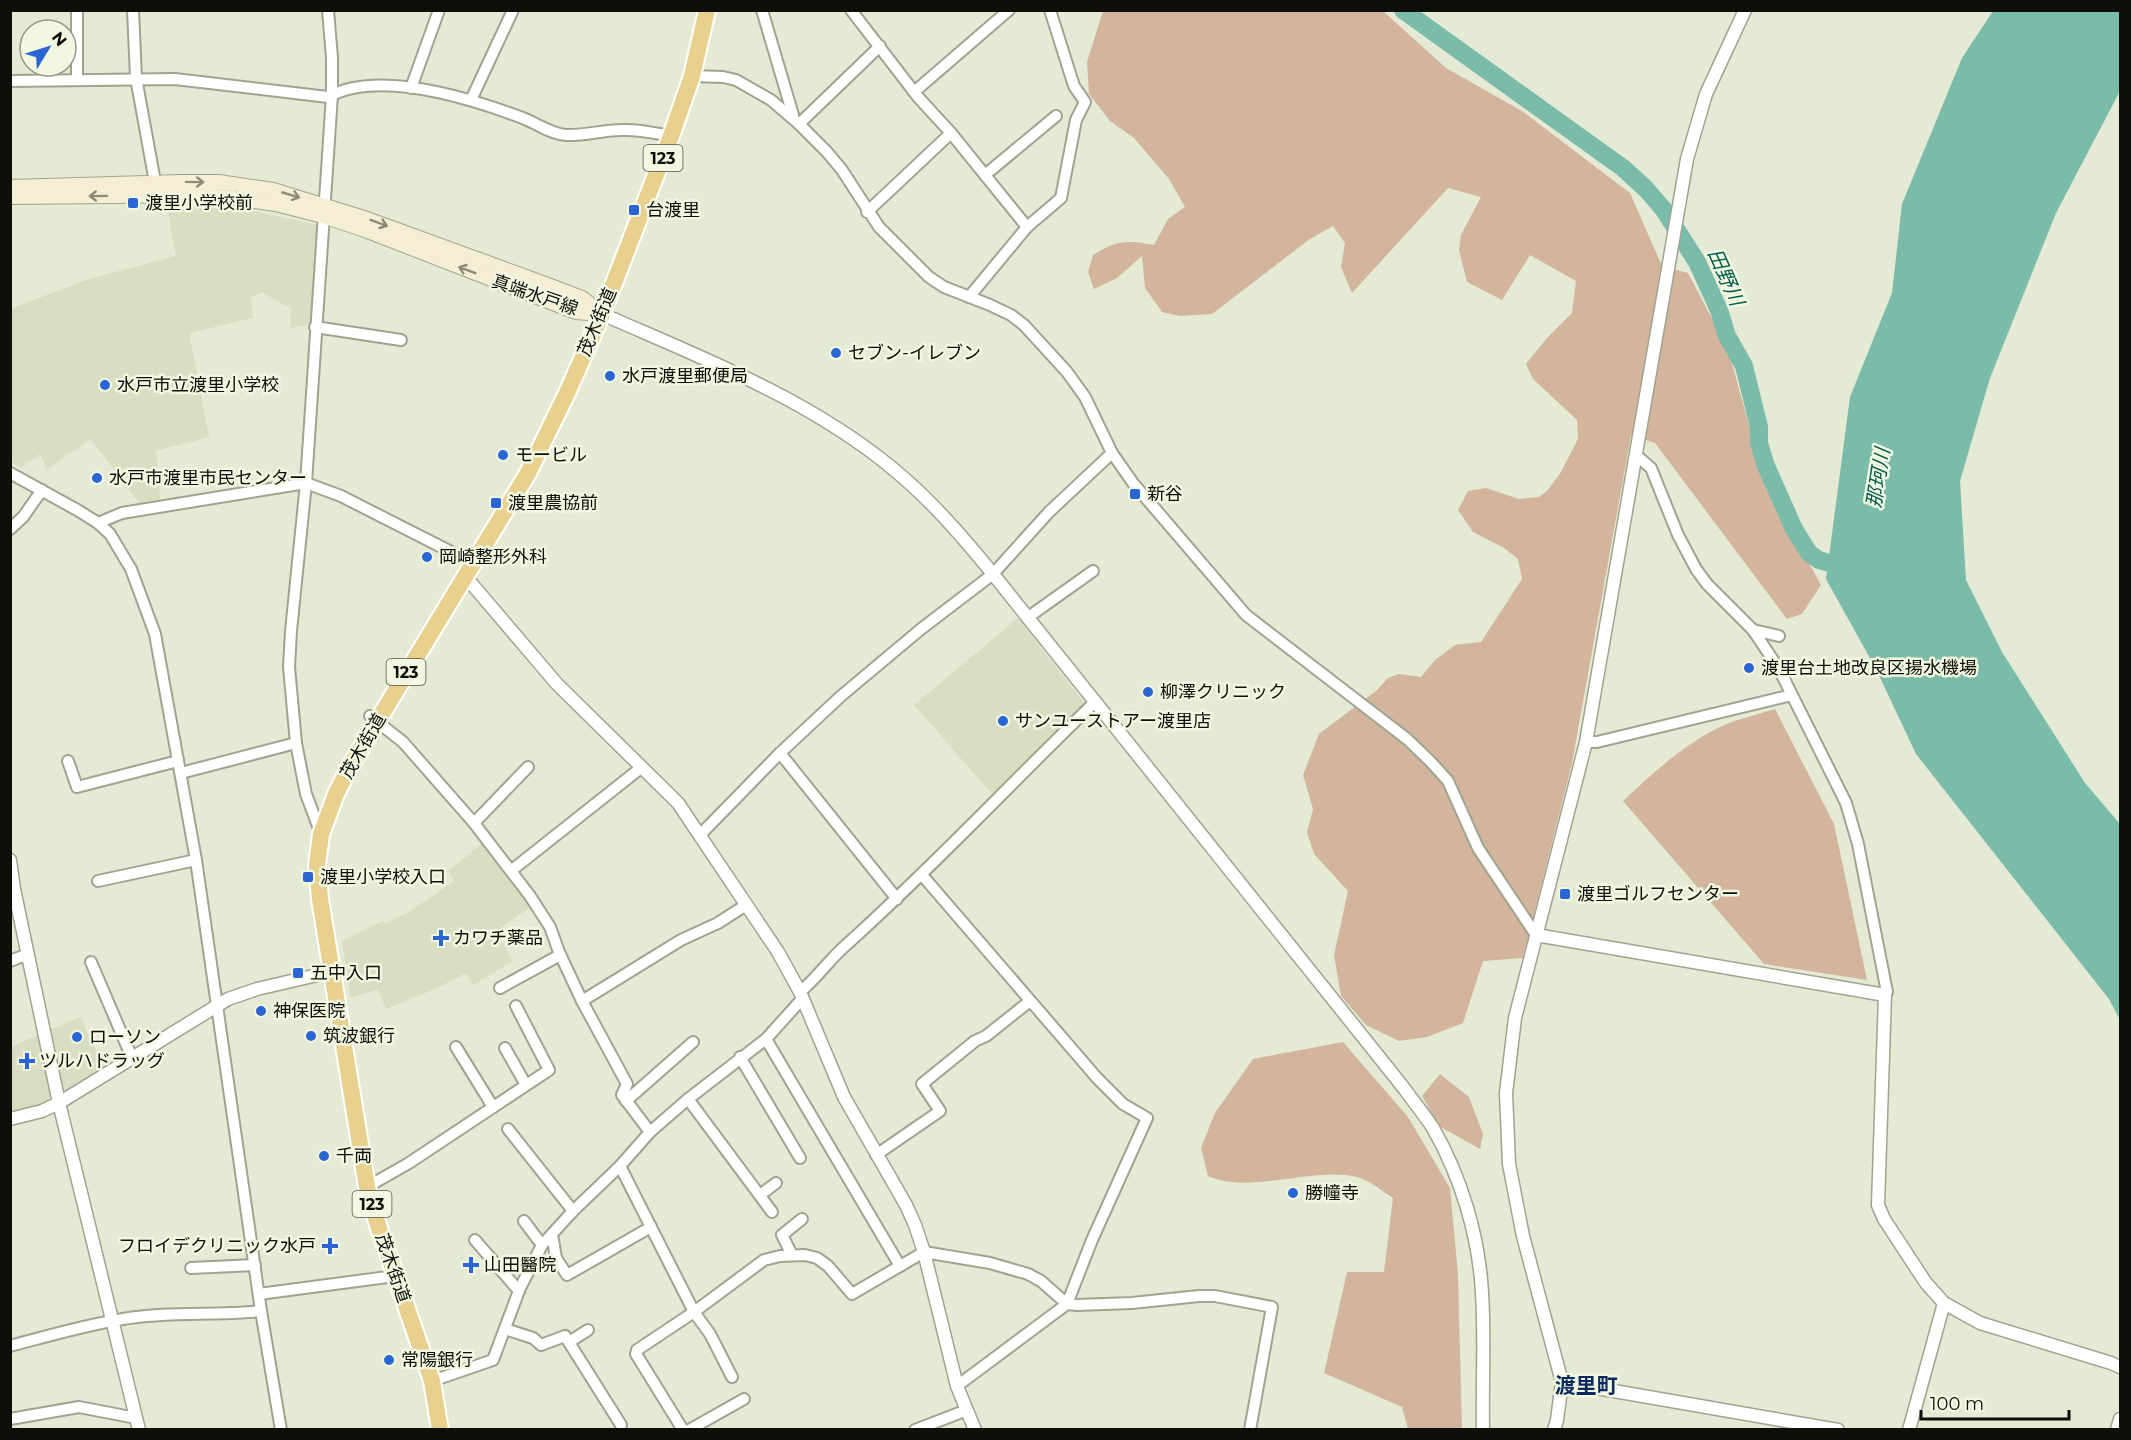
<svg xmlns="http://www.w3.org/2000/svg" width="2131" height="1440" viewBox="0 0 2131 1440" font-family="Montserrat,'Noto Sans JP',sans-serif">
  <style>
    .built { fill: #d7dec1 }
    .green { fill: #d2b59c }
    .water { fill: #7bbbaa }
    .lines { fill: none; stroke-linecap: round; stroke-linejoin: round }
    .river { stroke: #7bbbaa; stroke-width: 18 }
    .minor-casing { stroke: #9fa490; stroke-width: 14 }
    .tertiary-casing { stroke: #9fa490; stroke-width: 15 }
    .secondary-casing { stroke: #9fa490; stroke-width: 16 }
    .trunk-casing { stroke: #fff; stroke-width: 20 }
    .minor { stroke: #fff; stroke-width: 10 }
    .tertiary { stroke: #fff; stroke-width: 12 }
    .secondary { stroke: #f6eed4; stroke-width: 14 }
    .trunk { stroke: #e8d08e; stroke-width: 16 }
    .oneway { stroke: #8e8a78 }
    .poi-dot { fill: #2966d3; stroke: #f1f7e1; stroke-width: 2 }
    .labels { text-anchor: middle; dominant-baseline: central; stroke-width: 5; stroke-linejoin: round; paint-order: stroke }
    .shield { fill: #f1f7e1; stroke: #525549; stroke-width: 1.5 }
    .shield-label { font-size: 16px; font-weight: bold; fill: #0e0f08 }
    .poi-label { font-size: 18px; fill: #0e0f08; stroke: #f1f7e1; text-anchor: start }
    .street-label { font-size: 18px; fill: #0e0f08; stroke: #f1f7e1 }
    .water-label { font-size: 20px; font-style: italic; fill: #005d4d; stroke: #f1f7e1 }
    .quarter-label { font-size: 21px; font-weight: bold; fill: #0c2a5e; stroke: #f1f7e1 }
  </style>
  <rect width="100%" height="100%" fill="#e4ead4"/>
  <g class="built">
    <polygon points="166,202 214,202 317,225 310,324 290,328 291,309 262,292 251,298 253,318 189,333 209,437 156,451 160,499 139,503 91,439 47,469 40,454 21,468 11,462 10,309 89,279 176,256"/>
    <polygon points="1018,618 1085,704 992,794 914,705"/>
    <polygon points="482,844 495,860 500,861 534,905 496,931 513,961 473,985 466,973 435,989 386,1009 378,989 351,998 342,941 382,921 386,923 411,911 454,881 448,871"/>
    <polygon points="80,1017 104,1066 64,1091 49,1030"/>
    <polygon points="38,1035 55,1099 34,1108 11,1115 11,1047"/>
  </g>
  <g class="green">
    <path d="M1103 11H1383L1446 68 1522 111 1630 193 1662 266 1688 273 1728 349 1765 483 1821 585 1802 614 1787 619 1655 443 1631 435 1572 763 1523 958 1483 961 1463 1023 1427 1037 1399 1041 1366 1025 1341 996 1334 955 1348 891 1314 854 1307 832 1313 809 1303 775 1319 734 1376 691 1388 678 1399 674 1421 677 1435 660 1455 645 1481 642 1522 579 1518 559 1504 548 1473 532 1458 510 1468 491 1486 488 1519 499 1539 497 1547 491 1561 472 1578 439 1577 420 1533 379 1526 364 1547 338 1572 313 1576 281 1530 255 1502 300 1467 282 1459 250 1461 235 1481 197 1448 188 1352 293 1341 267 1345 243 1333 226 1310 239 1212 314 1180 316 1162 312 1145 288 1142 256 1117 278 1094 289 1088 272 1093 255C1117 240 1126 240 1154 245L1168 219 1185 207 1169 179 1134 138 1110 121 1089 94 1087 62Z"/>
    <path d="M1775 709 1834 824 1867 980 1764 964 1623 801C1654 772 1687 741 1727 724 1742 718 1760 714 1775 709Z"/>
    <path d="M1343 1042 1408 1117 1450 1188 1458 1274 1462 1429H1408L1402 1407 1324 1373 1347 1272H1384L1393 1198C1382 1191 1369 1180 1357 1177 1313 1166 1250 1195 1208 1176L1201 1148 1215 1113 1253 1059Z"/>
    <polygon points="1440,1074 1469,1097 1483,1134 1480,1149 1439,1126 1422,1096"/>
  </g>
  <polygon class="water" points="1993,11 2120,11 2120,91 2056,213 1990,378 1960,481 1966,580 2002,652 2085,783 2120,824 2120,1020 2109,999 1916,754 1876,669 1826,579 1850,397 1892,293 1902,204 1962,58"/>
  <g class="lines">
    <polyline class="river" points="1403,10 1623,168 1646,189 1664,210 1697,262 1719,310 1727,336 1744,366 1759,427 1759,443 1766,466 1794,529 1809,553 1819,560 1852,570"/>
    <g class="minor-casing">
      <g id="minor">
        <polyline points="133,10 136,78 155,182"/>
        <polyline points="762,10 793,115 791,117"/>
        <polyline points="851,10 918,97 951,133 1027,227 969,297"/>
        <polyline points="692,76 723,77 736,80 771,100 799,124 827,152 842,170 879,227 929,277 944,287 990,305 1011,315 1024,325 1067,372 1085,397 1112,453 1133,483 1246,615 1407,739 1430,761 1448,781 1478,848 1536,935"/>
        <polyline points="77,80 77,10"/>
        <path d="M10 81 175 79 328 97C379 69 469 98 520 117 535 122 550 134 566 135 584 136 603 130 621 130 639 129 654 133 671 136"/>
        <polyline points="411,88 439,10"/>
        <polyline points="914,92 1009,10"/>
        <polyline points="471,100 513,10"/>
        <polyline points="799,124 880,46"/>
        <polyline points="985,175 1056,116"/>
        <polyline points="867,212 951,133"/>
        <polyline points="1027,227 1061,198 1076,120 1085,102 1074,86 1050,10"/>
        <polyline points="315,327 401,340"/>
        <polyline points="1636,455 1651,468 1678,535 1696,569 1707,584 1753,630"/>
        <polyline points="10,473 79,511 98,523 110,534 131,569 155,634 196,860 261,1311 281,1430"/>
        <polyline points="98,523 122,513 306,483 341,496 473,563"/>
        <polyline points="10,529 23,517 42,490"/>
        <polyline points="1027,618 1093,571"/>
        <polyline points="1779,636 1753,630 1779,669 1846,803 1858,844 1887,992 1885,995"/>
        <polyline points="370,716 403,742 474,823 530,896 550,927 559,952 582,1001 627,1084 622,1095 650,1132"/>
        <polyline points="1586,742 1597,742 1792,695"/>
        <polyline points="780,753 897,899"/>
        <polyline points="68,761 77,787 178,761"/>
        <polyline points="181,773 296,743"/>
        <polyline points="474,823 528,767"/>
        <polyline points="321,834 306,794 296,743 289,667 291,631 306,483 332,95 332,58 328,10"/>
        <polyline points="700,835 780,753 841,696 921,629 993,574 1049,512 1112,453"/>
        <polyline points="512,870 642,767"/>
        <polyline points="922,875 1097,1078 1123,1104 1147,1118 1092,1240 1067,1304 957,1386"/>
        <polyline points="98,881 196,860"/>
        <polyline points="10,961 28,954"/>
        <polyline points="91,962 132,1058"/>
        <polyline points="500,988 560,955"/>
        <path d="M800 992C817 978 829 960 845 946 932 868 1011 783 1095 702"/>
        <polyline points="582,1001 681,940 718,923 746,905"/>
        <polyline points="766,1039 900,1266 924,1252 990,1263 1028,1274 1041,1281 1067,1304 1077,1305 1132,1303 1199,1296 1215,1296 1272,1307 1250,1430"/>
        <polyline points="456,1047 493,1107"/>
        <polyline points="505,1048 526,1085"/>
        <polyline points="740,1057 800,1158"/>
        <polyline points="688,1099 772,1212"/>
        <polyline points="626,1101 693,1042"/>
        <polyline points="508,1129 573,1211"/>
        <polyline points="876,1155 940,1111 922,1084 975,1041 986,1036 1030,1001"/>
        <polyline points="620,1166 694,1312 710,1334 732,1377"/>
        <polyline points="367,1187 409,1163 549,1070 516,1006"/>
        <polyline points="760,1195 776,1183"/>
        <polyline points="524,1221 542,1245"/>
        <polyline points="552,1234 556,1258 567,1275 651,1227"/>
        <polyline points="475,1240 519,1291"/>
        <polyline points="792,1255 782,1235 802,1219"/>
        <polyline points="191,1268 255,1265"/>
        <polyline points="259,1294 395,1276"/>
        <polyline points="505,1329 533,1338 541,1345 565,1336 621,1425"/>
        <polyline points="569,1342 588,1330"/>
        <path d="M10 1346C48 1336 85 1325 123 1319 169 1311 215 1316 261 1311"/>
        <polyline points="432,1381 493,1360 520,1288 542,1245 573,1211 620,1166 650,1132 688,1099 766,1039 803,998"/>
        <polyline points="10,1419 79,1407 136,1418"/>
        <polyline points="683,1430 636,1354 637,1350 694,1312 764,1260 780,1256 805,1255 817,1258 828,1266 852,1294 900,1266"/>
        <polyline points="689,1430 744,1399"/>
        <polyline points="915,1430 967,1410"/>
      </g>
    </g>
    <g class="tertiary-casing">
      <g id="tertiary">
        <path d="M602 314C702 358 807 398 892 468 930 499 962 536 993 574L1403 1087C1413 1101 1424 1114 1433 1128 1461 1177 1479 1236 1482 1293 1485 1338 1482 1384 1483 1430"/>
        <polyline points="465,576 557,684 678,803 778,952 800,992 844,1097 906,1205 915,1225 924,1252 957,1386 975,1430"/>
        <polyline points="10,860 14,889 59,1103 139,1430"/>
        <polyline points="1536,935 1885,995 1878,1205 1884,1219 1926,1283 1944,1303 1980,1323 2111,1363 2120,1367"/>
        <polyline points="10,1119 42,1111 59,1103 228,999 257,989 330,972"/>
        <polyline points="1562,1382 1838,1430"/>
        <polyline points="1554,1430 1557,1420 1562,1382 1523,1236 1509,1164 1506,1093 1515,1018 1586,742 1687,159 1706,94 1745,10"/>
        <polyline points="1909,1430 1944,1303"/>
        <polyline points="2117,1430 2120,1419"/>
      </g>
    </g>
    <g class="secondary-casing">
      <g id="secondary">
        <polyline points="10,187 181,182 219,182 273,190 367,219 548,285 582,298 602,314"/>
        <polyline points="10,197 210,195 276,204 323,216 365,230 576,312 601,314"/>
      </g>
    </g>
    <g class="trunk-casing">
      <polyline id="trunk" points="440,1430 432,1381 378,1225 367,1187 320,899 317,865 321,834 336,794 349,768 528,473 567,393 602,314 671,136 692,76 707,10"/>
    </g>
    <use href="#minor" class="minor"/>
    <use href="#tertiary" class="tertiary"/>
    <use href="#secondary" class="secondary"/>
    <use href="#trunk" class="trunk"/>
  </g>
  <defs><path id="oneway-shaft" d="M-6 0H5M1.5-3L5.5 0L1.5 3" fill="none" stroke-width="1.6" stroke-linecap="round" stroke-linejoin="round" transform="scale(1.5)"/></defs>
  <g class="oneway">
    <use href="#oneway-shaft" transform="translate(195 182) rotate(1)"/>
    <use href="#oneway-shaft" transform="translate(291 195) rotate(16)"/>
    <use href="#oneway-shaft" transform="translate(98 196) rotate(179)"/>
    <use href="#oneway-shaft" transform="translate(379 223) rotate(20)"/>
    <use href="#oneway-shaft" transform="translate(467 270) rotate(-159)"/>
  </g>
  <g class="poi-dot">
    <rect x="127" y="197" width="12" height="12" rx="3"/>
    <rect x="628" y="204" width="12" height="12" rx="3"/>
    <circle cx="836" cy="353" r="6"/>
    <circle cx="610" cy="376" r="6"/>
    <circle cx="105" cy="385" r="6"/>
    <circle cx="503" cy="455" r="6"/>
    <circle cx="97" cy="478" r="6"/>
    <rect x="1129" y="488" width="12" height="12" rx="3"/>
    <rect x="490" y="497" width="12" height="12" rx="3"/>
    <circle cx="427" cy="557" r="6"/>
    <circle cx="1749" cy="668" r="6"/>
    <circle cx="1148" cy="692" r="6"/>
    <circle cx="1003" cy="721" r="6"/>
    <rect x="302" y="871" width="12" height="12" rx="3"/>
    <rect x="1559" y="888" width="12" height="12" rx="3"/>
    <path d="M438 929h6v6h6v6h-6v6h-6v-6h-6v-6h6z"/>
    <rect x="292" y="967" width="12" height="12" rx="3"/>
    <circle cx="261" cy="1011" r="6"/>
    <circle cx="311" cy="1036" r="6"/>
    <circle cx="77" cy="1037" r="6"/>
    <path d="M24 1052h6v6h6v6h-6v6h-6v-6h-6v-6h6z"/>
    <circle cx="324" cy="1156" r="6"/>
    <circle cx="1293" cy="1193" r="6"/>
    <path d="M327 1237h6v6h6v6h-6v6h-6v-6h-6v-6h6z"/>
    <path d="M468 1256h6v6h6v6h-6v6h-6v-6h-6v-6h6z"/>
    <circle cx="389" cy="1360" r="6"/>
  </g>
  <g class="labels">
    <g class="shield">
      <rect x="643.5" y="145" width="39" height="26" rx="4.5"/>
      <rect x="386.5" y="659" width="39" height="26" rx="4.5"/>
      <rect x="352.5" y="1191" width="39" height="26" rx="4.5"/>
    </g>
    <g class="shield-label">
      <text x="663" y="158">123</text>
      <text x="406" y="672">123</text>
      <text x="372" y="1204">123</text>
    </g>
    <g class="poi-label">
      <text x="145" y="203">渡里小学校前</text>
      <text x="646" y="210">台渡里</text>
      <text x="848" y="353">セブン-イレブン</text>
      <text x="622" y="376">水戸渡里郵便局</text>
      <text x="117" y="385">水戸市立渡里小学校</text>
      <text x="515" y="455">モービル</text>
      <text x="109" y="478">水戸市渡里市民センター</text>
      <text x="1147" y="494">新谷</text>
      <text x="508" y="503">渡里農協前</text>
      <text x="439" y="557">岡崎整形外科</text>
      <text x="1761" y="668">渡里台土地改良区揚水機場</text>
      <text x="1160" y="692">柳澤クリニック</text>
      <text x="1015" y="721">サンユーストアー渡里店</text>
      <text x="320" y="877">渡里小学校入口</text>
      <text x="1577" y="894">渡里ゴルフセンター</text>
      <text x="453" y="938">カワチ薬品</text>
      <text x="310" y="973">五中入口</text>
      <text x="273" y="1011">神保医院</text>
      <text x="323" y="1036">筑波銀行</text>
      <text x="89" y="1037">ローソン</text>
      <text x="39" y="1061">ツルハドラッグ</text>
      <text x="336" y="1156">千両</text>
      <text x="1305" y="1193">勝幢寺</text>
      <text x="316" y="1246" text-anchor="end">フロイデクリニック水戸</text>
      <text x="484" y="1265">山田醫院</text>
      <text x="401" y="1360">常陽銀行</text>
    </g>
    <g class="street-label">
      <text transform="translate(535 295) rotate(19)">真端水戸線</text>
      <text transform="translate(597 322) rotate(-67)">茂木街道</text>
      <text transform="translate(363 746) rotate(-60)">茂木街道</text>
      <text transform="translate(393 1268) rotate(71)">茂木街道</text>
    </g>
    <g class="water-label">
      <text transform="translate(1726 277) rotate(66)">田野川</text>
      <text transform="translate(1878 478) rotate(-81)">那珂川</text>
    </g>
    <g class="quarter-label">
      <text x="1586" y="1385">渡里町</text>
    </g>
  </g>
  <rect width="2131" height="1440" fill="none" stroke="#0e0f08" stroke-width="24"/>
  <g transform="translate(48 48) rotate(52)"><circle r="28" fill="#f1f7e1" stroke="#969a8a" stroke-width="1.5"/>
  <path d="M0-4.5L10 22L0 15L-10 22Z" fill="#2966d3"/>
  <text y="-9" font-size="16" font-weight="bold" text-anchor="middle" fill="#0e0f08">N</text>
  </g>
  <path d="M1921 1410v9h148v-9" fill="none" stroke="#0e0f08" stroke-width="3"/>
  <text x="1930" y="1410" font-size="18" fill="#0e0f08" stroke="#f1f7e1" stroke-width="4.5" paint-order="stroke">100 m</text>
</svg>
